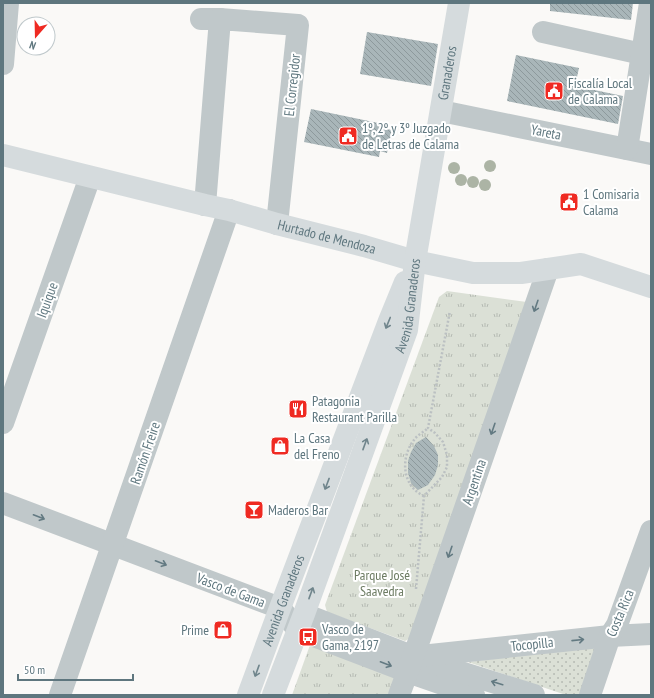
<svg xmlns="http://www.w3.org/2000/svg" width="654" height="698" viewBox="0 0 654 698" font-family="'PT Sans Narrow',sans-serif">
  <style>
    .grass { fill: url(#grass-dots) }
    .park { fill: url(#park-tufts) }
    .building { fill: url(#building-back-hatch) }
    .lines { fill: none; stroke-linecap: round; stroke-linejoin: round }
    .path { stroke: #bbc0c2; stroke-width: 2.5; stroke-dasharray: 2 2; stroke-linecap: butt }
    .minor { stroke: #c0c8ca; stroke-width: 22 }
    .major { stroke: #d5dbdd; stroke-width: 22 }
    .tree { fill: #acb4a5 }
    .oneway { stroke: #637a82 }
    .oneway2 { stroke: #70858c }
    .labels { text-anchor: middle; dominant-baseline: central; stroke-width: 4; stroke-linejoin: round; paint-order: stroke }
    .street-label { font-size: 14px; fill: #5e767e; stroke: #fff }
    .poi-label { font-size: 14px; fill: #5e767e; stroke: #fff; text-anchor: start }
    .park-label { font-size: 14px; fill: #6c7b62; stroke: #fff }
  </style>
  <defs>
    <pattern id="grass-dots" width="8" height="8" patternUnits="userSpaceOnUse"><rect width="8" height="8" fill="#dbe0d6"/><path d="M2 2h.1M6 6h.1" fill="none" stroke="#b5bab3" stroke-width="1.8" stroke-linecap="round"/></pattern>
    <pattern id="park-tufts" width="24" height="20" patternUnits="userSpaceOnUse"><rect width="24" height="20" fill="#dbe0d6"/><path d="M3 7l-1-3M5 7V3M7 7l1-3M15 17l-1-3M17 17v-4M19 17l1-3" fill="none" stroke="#b5bab3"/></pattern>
    <pattern id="building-back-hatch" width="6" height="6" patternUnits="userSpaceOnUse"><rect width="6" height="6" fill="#a9b6b9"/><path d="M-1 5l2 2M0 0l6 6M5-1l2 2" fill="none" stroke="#8d999c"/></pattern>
  </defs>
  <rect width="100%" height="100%" fill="#faf9f7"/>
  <polygon class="grass" points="596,646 579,695 566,695 468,662"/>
  <g class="park">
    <polygon points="447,291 527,302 410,638 405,641 327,612 325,605 439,297"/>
    <polygon points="310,645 397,677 391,695 292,695"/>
  </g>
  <g class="building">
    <polygon points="550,3 633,3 631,20 550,11"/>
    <polygon points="367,32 438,44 431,86 360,74"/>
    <polygon points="516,55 579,68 575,86 623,96 618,124 507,101"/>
    <polygon points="311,109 383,124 382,128 392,130 387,153 380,151 379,157 304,142"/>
    <polygon points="426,437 434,446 438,455 438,465 435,475 428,485 418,490 411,483 408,473 408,461 411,452 416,443"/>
  </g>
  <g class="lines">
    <g class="path">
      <path d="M424 496C402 486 400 458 414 440 417 435 424 432 428 428"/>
      <polyline points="416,589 424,496 442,477 447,467 447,455 443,442 435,433 428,428 450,311"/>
    </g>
    <g class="minor">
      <polyline points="201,19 220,19"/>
      <polyline points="543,32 642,54"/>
      <polyline points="3,64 8,3"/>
      <polyline points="441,111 651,154"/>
      <polyline points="627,149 650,3"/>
      <polyline points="205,205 220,19 298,25 277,224"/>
      <polyline points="3,423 90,177"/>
      <polyline points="3,503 280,608 298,630 408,672 474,695"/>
      <polyline points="304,614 422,660 534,695"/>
      <polyline points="421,656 610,636 651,634"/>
      <polyline points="60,695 229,210"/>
      <polyline points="399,695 420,638 548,269"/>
      <polyline points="590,695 610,636 617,625 651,531"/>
    </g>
    <g class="major">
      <path id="s1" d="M3 155 205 205 229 210 277 224 364 246 415 261 473 273H521L581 264 651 287"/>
      <path id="s2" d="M248 695 280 608 389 321 405 282"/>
      <path id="s3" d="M273 695 304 614 407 330 415 261 459 3"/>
    </g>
  </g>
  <g class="tree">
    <circle cx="490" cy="166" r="6"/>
    <circle cx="454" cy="168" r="6"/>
    <circle cx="461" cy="180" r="6"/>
    <circle cx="473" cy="182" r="6"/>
    <circle cx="485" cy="185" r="6"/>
  </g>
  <defs><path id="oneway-shaft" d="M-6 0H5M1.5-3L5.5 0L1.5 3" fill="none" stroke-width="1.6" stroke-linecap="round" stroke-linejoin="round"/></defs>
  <g class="oneway">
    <use href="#oneway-shaft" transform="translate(536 306) rotate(109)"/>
    <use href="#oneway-shaft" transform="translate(493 429) rotate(109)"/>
    <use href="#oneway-shaft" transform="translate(39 517) rotate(21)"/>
    <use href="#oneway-shaft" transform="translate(450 552) rotate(109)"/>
    <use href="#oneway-shaft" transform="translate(161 563) rotate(21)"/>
    <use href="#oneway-shaft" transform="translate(578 640) rotate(-6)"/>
    <use href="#oneway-shaft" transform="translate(386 664) rotate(21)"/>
    <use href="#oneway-shaft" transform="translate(497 683) rotate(-163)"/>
  </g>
  <g class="oneway2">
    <use href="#oneway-shaft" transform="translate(388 323) rotate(112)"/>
    <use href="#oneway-shaft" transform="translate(365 444) rotate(-70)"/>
    <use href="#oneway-shaft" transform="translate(327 484) rotate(111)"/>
    <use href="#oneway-shaft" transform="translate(311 593) rotate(-70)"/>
    <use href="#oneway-shaft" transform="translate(257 671) rotate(110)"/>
  </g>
  <defs>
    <g id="civic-square" transform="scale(1)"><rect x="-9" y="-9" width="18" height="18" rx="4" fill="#ef2a22" stroke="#fff"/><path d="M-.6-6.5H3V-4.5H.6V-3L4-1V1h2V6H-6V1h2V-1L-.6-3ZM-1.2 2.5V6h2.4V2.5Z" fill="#fff"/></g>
    <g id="restaurant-square" transform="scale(1)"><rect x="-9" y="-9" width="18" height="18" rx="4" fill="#ef2a22" stroke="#fff"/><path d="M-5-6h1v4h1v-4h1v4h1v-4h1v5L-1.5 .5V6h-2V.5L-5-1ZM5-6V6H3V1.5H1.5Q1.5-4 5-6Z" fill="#fff"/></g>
    <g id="shop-square" transform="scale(1)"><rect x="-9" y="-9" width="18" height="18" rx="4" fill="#ef2a22" stroke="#fff"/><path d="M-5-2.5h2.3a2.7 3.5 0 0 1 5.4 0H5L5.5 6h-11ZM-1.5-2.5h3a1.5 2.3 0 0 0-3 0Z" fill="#fff"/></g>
    <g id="bar-square" transform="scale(1)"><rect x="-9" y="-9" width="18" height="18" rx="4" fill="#ef2a22" stroke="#fff"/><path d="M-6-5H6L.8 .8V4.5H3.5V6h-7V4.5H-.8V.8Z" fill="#fff"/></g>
    <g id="bus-square" transform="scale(1)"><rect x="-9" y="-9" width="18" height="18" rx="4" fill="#ef2a22" stroke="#fff"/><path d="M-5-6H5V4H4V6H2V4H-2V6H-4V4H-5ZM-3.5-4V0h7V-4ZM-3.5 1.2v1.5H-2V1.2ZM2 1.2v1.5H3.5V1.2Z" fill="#fff"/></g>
  </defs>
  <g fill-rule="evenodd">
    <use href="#civic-square" x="554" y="91"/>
    <use href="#civic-square" x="348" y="136"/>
    <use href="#civic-square" x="569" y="202"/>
    <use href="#restaurant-square" x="298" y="409"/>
    <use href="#shop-square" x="280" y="446"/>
    <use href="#bar-square" x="254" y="510"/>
    <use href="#shop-square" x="223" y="630"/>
    <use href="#bus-square" x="308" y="637"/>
  </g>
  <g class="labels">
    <g class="street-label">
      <text stroke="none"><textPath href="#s3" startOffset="649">Granaderos</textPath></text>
      <text transform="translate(292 85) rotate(-84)">El Corregidor</text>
      <text transform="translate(546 132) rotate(11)">Yareta</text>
      <text stroke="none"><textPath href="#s1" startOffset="334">Hurtado de Mendoza</textPath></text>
      <text transform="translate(47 300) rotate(-70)">Iquique</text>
      <text stroke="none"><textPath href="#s3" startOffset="413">Avenida Granaderos</textPath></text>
      <text transform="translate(145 453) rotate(-71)">Ramón Freire</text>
      <text transform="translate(474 482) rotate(-71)">Argentina</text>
      <text transform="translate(231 590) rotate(21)">Vasco de Gama</text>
      <text stroke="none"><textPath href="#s2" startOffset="101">Avenida Granaderos</textPath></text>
      <text transform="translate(620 613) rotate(-67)">Costa Rica</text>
      <text transform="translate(532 644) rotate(-6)">Tocopilla</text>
    </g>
    <g class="poi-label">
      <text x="568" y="83">Fiscalía Local<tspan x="568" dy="16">de Calama</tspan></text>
      <text x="362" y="128">1º, 2º y 3º Juzgado<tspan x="362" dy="16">de Letras de Calama</tspan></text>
      <text x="583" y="194">1 Comisaria<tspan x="583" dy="16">Calama</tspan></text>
      <text x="312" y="401">Patagonia<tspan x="312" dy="16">Restaurant Parilla</tspan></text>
      <text x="294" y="438">La Casa<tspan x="294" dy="16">del Freno</tspan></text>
      <text x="268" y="510">Maderos Bar</text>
      <text x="322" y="629">Vasco de<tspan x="322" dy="16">Gama, 2197</tspan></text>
      <text x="209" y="630" text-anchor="end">Prime</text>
    </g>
    <g class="park-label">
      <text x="382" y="575">Parque José<tspan x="382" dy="16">Saavedra</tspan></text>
    </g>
  </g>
  <rect width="654" height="698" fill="none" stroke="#5e767e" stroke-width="8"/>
  <g transform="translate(36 36) rotate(200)"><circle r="19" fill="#ffffff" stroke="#bfc8cb"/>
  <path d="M0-3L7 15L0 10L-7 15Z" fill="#ef2a22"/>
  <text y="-6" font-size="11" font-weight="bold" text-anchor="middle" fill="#5e767e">N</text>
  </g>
  <path d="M18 674v6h115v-6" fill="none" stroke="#5e767e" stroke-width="2"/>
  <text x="24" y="674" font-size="12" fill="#5e767e" stroke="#ffffff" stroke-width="3" paint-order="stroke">50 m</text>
</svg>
